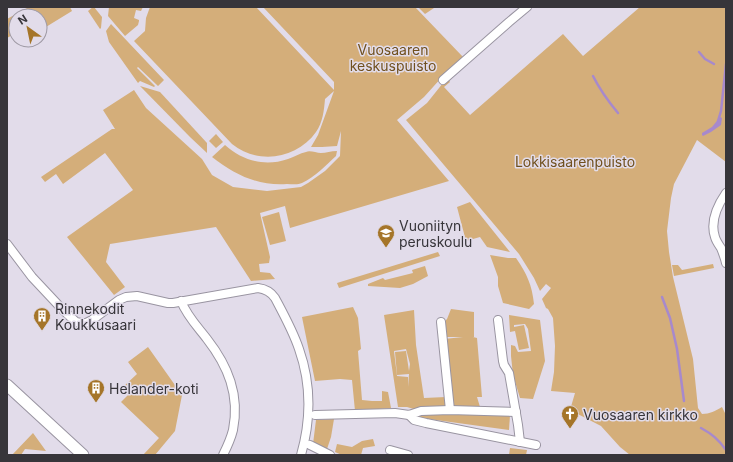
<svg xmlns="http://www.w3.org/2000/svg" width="733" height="462" viewBox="0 0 733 462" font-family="Inter,sans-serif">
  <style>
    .green { fill: #d4ae7a; fill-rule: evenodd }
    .water { fill: #a789cc }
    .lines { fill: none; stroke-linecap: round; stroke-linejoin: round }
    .stream { stroke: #a789cc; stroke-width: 2.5 }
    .street-casing { stroke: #9994a1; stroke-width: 10 }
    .secondary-casing { stroke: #9994a1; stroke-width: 13 }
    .street { stroke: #fff; stroke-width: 8 }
    .secondary { stroke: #fff; stroke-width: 11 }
    .labels { text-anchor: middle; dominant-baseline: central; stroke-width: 3; stroke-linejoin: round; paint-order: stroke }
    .park-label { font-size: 14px; fill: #70501e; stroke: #e2dcea }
    .poi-label { font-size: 14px; fill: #37353a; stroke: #e2dcea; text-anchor: start }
  </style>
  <rect width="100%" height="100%" fill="#e2dcea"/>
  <g class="green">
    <polygon points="29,7 70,7 72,11 41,30 40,29 40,16 16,16 16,33 7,38 7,19"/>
    <polygon points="93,7 94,7 102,17 101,28 100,29 88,11"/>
    <polygon points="109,7 143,7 141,11 136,10 134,18 139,20 139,21 138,25 125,36 108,16"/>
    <path d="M150 7H256L334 90V82L263 7H415L463 57 452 66 424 97 397 120 449 181 290 228 285 206 260 213 270 257 269 263 259 264 260 272 270 273 275 279 251 281 216 227 110 244 106 262 125 287 114 295 67 237 133 190 105 153 63 184 56 174 45 182 41 177 112 129H115L103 110 134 90 146 108 202 159 212 175 233 187 267 191 301 187 308 183 325 171 340 156 341 131 337 146 322 147H311L318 135 334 91 325 99C324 110 323 122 316 132 297 159 258 165 232 144L134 41 145 31 146 18Z"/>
    <polygon points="418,7 433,7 434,8 425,14"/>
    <path d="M640 7H726V162L697 140 674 184 671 198 667 231 669 252 673 277 693 359 698 408 702 414C710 414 715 411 722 407L725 413H726V455H630L620 447 601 426 570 410 575 393 551 391 554 372 555 346 553 318 548 309 546 308 542 299 551 288 546 284 540 291 534 278 519 254 406 120 427 103 447 78 450 82 444 87 470 115 563 34 583 56Z"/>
    <polygon points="111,24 164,80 158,86 138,67 137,68 155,86 154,87 140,81 138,83 109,42 106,31"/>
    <polygon points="140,86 160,92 207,143 207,153 190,137"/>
    <polygon points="216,134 223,142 216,148 209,141"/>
    <path d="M225 145C243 161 265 167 288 159 294 157 300 153 306 152 310 150 316 153 321 153 326 153 331 151 337 151L336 156C326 165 315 177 302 183 298 185 292 184 287 184 258 186 235 175 212 157Z"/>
    <polygon points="470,202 510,252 487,247 480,237 466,241 457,207"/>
    <polygon points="279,212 286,241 270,245 262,217"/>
    <polygon points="438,252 440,256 339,288 337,283"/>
    <path d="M490 255 508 258H516C527 274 532 285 534 304L529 309 503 303 498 286V277Z"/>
    <polygon points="713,264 714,268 674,276 672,265 678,265 682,270"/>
    <polygon points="425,266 428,276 413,284 400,288 368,286 368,284 383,278 385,280 413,273 412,270"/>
    <polygon points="353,307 358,318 361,349 358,351 362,400 372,401 382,401 382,391 388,392 391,408 355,411 352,380 340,379 315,381 302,317"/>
    <polygon points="451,309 474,312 474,337 473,337 477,338 482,397 477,397 480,407 453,406 451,375 444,339 463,337 446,337 442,324 447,319"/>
    <path d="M414 310 416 345 424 398 446 397 447 408 417 410 407 407H398L384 315ZM406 349 410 364 409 371 406 351 395 352 397 375 409 374 408 387V377L397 376 394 351Z"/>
    <polygon points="509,315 540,320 545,361 533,399 520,398 513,375 511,356 511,345 515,346 518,352 531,351 528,329 525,324 514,325 514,327 524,325 529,348 519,350 515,331 510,332"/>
    <polygon points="148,347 182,395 175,431 155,455 143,455 159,438 121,402 129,394 123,387 137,374 128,362"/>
    <polygon points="417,414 510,415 509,430 414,417"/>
    <polygon points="334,419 331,437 326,452 313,444 316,420"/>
    <polygon points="33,433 46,451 25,449 21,455 12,455"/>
    <polygon points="373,439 375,446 363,448 361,455 342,455 335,452 337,444 352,447 362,441"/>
    <polygon points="510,448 527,450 526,455 509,455"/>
  </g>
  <polygon class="water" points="720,117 722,118 721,125 711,132 703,136 702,135 702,133 712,127"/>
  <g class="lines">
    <g class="stream">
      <polyline points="699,52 705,59 714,64"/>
      <path d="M593 76C600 90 608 101 618 113"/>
      <polyline points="718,121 721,111 726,64"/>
      <polyline points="662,297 670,318 677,349 684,401"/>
      <path d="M701 428C712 434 718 439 726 450"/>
    </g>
    <g class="street-casing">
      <g id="street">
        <polyline points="443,80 509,22 527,7"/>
        <path d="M726 193C717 206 710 222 715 237 716 241 719 245 721 248 723 253 725 258 726 263"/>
        <path d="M7 244 32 277 62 309 76 322 81 323H86L92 320 119 300 126 297 137 296 168 303H173L258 288C266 289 271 292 275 298 284 315 293 331 299 349 311 383 311 420 301 455"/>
        <path d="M181 301C187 316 197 326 207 339 228 366 240 395 233 430 231 438 227 447 223 455"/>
        <polyline points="498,320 503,361 504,365 509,373 518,425 520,442"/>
        <polyline points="441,322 450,410"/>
        <polyline points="315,415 395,413 409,415 421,411 450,410 516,412"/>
        <polyline points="409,415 414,420 426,423 536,445"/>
        <polyline points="310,445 330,455"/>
        <polyline points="390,450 408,455"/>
      </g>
    </g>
    <g class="secondary-casing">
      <polyline id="secondary" points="7,385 83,455"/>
    </g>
    <use href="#street" class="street"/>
    <use href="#secondary" class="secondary"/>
  </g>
  <defs>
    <g id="school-pin" transform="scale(0.9)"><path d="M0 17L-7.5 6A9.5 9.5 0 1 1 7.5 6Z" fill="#a57529" stroke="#e2dcea"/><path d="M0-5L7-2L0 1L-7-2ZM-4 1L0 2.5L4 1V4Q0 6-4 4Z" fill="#fff"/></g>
    <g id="building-pin" transform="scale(0.9)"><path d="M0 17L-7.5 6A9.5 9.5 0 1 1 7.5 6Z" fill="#a57529" stroke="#e2dcea"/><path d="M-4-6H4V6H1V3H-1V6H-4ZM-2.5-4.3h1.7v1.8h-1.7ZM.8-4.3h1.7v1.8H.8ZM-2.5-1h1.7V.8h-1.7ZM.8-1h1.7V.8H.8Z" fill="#fff"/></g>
    <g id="church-pin" transform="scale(0.9)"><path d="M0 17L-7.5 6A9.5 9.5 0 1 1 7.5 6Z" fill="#a57529" stroke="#e2dcea"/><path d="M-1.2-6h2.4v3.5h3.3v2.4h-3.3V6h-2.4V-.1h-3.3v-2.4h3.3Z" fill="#fff"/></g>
  </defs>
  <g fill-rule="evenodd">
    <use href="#school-pin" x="386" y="233"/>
    <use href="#building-pin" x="42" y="316"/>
    <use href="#building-pin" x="96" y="388"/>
    <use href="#church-pin" x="570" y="414"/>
  </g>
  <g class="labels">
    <g class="park-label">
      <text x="393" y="49">Vuosaaren<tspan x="393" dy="16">keskuspuisto</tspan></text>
      <text x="575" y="161">Lokkisaarenpuisto</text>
    </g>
    <g class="poi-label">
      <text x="399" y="225">Vuoniityn<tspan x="399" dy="16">peruskoulu</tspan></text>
      <text x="55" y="308">Rinnekodit<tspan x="55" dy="16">Koukkusaari</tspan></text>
      <text x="109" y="388">Helander-koti</text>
      <text x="583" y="414">Vuosaaren kirkko</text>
    </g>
  </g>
  <rect width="733" height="462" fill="none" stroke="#37353a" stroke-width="16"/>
  <g transform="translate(28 28) rotate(327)"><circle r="19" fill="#e2dcea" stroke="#9e99a4"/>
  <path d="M0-3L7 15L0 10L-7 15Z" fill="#a57529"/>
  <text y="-6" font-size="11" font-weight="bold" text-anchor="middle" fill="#37353a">N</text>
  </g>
</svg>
